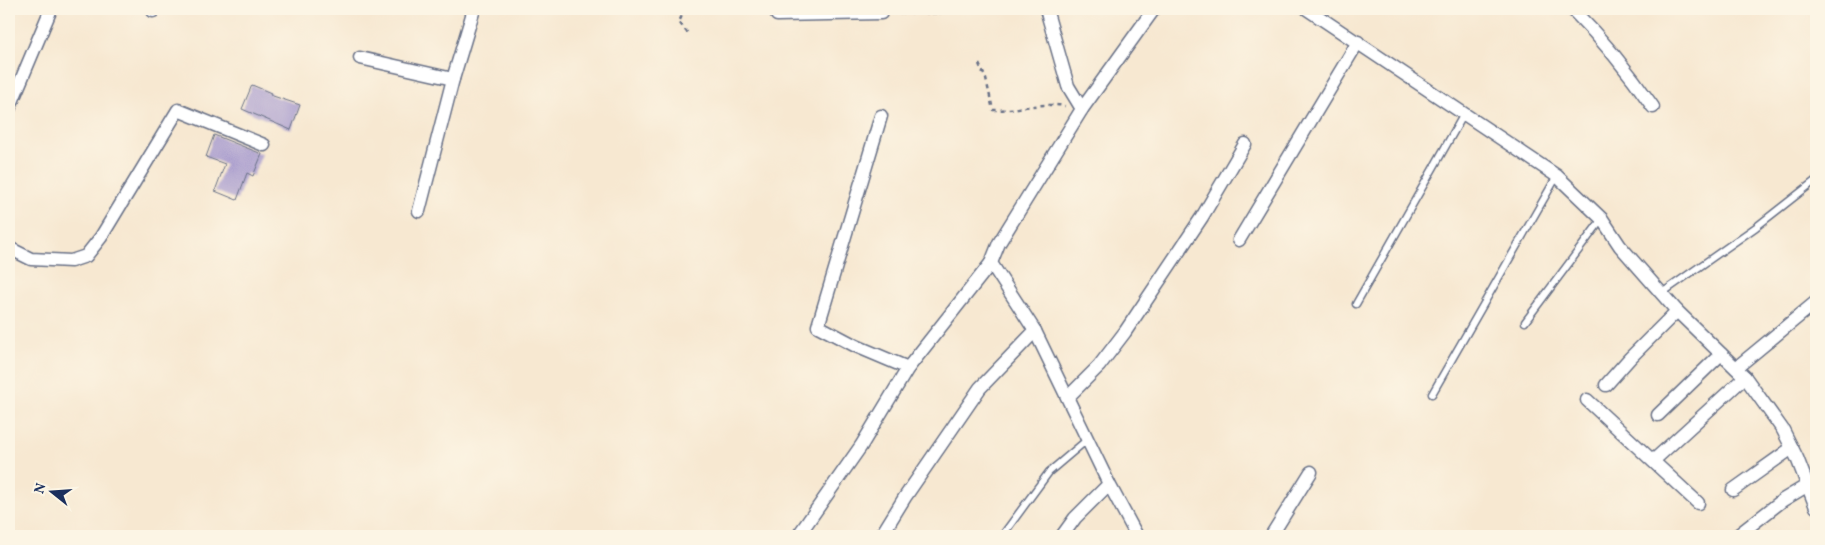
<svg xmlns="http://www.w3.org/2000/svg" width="1825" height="545" viewBox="0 0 1825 545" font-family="Vollkorn,serif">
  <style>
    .building { fill: #aea2cf }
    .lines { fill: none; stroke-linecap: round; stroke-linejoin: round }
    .service-casing { stroke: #687086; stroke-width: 9 }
    .minor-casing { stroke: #687086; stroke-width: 15 }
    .path { stroke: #687086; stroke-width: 2.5; stroke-dasharray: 4 4; stroke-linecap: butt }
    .service { stroke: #fff; stroke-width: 6 }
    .minor { stroke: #fff; stroke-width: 12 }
  </style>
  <rect width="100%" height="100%" fill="#fcf5e5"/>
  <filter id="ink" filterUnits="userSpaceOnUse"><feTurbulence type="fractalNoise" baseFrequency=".02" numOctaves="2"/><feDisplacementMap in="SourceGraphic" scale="10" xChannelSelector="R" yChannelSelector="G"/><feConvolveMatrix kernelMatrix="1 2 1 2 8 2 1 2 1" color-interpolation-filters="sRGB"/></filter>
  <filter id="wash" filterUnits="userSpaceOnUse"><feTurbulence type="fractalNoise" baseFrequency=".0096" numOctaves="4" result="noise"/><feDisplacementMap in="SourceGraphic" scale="20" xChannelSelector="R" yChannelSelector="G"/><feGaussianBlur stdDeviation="1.12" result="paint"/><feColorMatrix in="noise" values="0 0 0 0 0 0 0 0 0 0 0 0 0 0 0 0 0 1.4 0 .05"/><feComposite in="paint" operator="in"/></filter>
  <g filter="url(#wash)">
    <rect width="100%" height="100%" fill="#f7e8d1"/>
    <g id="blocks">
      <g class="building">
        <polygon points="252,85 271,93 270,95 300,105 291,130 242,109"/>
        <polygon points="214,135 262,154 253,176 247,173 237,200 215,191 225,164 206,157"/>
      </g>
    </g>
  </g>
  <g filter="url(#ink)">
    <use href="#blocks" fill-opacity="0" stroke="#687086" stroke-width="1"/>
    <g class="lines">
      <g class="service-casing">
        <g id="service">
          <polyline points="1662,293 1756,227 1816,180"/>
          <polyline points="1356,304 1464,114"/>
          <polyline points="1525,322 1602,219"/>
          <polyline points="1432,394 1557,176"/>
          <polyline points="1002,536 1049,472 1088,439"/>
        </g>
      </g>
      <g class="minor-casing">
        <g id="minor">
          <polyline points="777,9 777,15 881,13"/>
          <polyline points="1046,9 1068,86 1082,109"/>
          <polyline points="1307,9 1557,176 1602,219 1620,246 1677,311 1745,377 1783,430 1797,458 1816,507"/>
          <path d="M1572 9C1602 39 1629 72 1653 107"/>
          <polyline points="153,11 154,9"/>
          <polyline points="360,58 453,79"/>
          <polyline points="9,109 51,9"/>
          <polyline points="881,116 818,326 856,346 908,368"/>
          <polyline points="419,211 453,79 474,9"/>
          <polyline points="1239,240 1358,42"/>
          <polyline points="9,248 31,259 71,261 86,256 101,237 178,110 264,145"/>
          <polyline points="1736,368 1816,302"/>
          <polyline points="1606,385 1630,358 1677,311"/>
          <polyline points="1068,397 1099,366 1125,332 1202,217 1245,144"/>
          <polyline points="1587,400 1698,503"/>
          <polyline points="1658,415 1721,354"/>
          <polyline points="1653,461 1745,377"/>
          <polyline points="1733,490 1792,448"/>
          <polyline points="798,536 861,446 908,368 991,263"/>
          <polyline points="881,536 905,497 980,388 1035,331"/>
          <polyline points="1062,536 1075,518 1109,484"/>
          <polyline points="1137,536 1109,484 1035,331 991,263 999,243 1082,109 1154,9"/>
          <polyline points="1271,536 1311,472"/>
          <polyline points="1737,536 1783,500 1808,485"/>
        </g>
      </g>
      <g class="path">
        <polyline points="685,9 679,22 689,35"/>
        <polyline points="892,13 941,13"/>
        <path d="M979 64 986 79 993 110C1017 110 1042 102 1065 106"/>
      </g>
      <use href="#service" class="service"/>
      <use href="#minor" class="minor"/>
    </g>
  </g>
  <rect width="1825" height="545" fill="none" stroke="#fcf5e5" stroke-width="30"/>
  <g transform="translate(52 492) rotate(287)" stroke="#fcf5e5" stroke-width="4" paint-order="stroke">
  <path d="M0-4L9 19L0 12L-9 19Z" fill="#1b2f5e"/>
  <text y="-8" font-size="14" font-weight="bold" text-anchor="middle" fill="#1b2f5e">N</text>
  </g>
</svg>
